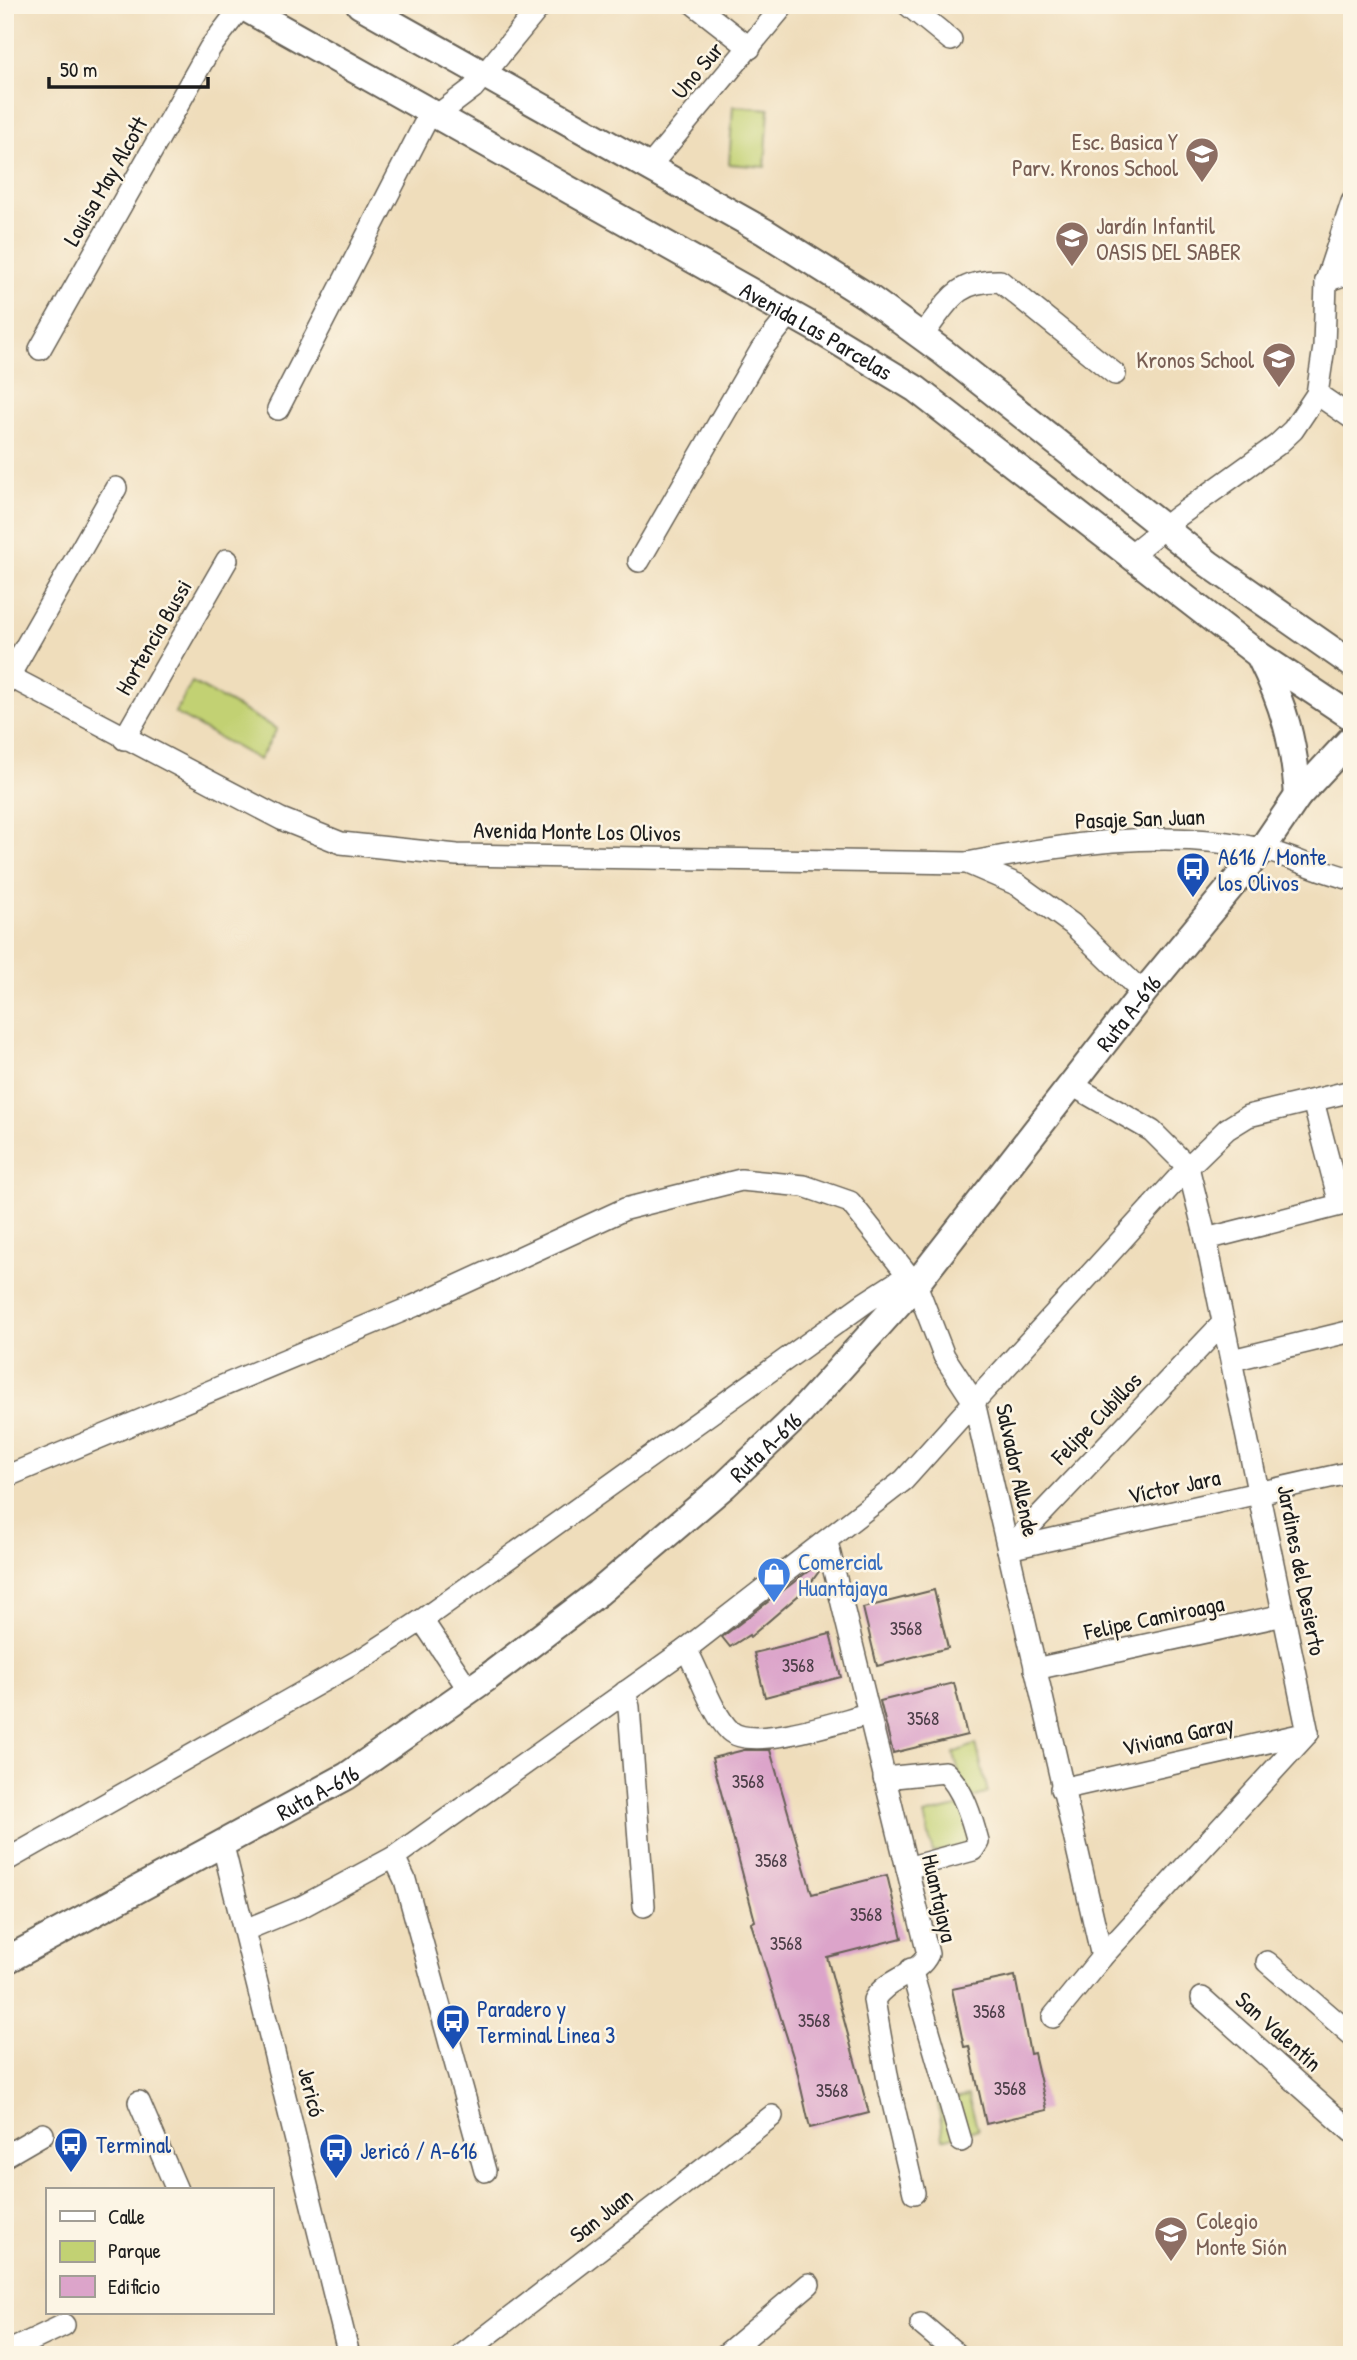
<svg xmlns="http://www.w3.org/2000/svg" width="1357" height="2360" viewBox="0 0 1357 2360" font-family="'Patrick Hand',sans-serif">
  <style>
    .green { fill: #c2d173; stroke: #6f7648; stroke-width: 2 }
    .building { fill: #dca4ca }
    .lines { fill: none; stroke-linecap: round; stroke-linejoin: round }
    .minor-casing { stroke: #666054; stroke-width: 24 }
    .major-casing { stroke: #666054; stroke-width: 30 }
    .minor { stroke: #fff; stroke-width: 21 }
    .major { stroke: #fff; stroke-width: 26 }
    .labels { text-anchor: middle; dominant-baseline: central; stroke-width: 5; stroke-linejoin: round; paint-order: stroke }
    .number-label { font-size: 19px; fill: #4c3e48 }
    .street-label { font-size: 23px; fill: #1c1c1c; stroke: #fcf5e5 }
    .education-label { font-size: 23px; fill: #785e54; stroke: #fcf5e5; text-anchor: end }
    .transit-label { font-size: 23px; fill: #164399; stroke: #fcf5e5; text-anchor: start }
    .shop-label { font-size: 23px; fill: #366cbe; stroke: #fcf5e5; text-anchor: start }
  </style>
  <rect width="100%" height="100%" fill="#fcf5e5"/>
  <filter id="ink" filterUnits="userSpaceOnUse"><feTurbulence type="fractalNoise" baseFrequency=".0143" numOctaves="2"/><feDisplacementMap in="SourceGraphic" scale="14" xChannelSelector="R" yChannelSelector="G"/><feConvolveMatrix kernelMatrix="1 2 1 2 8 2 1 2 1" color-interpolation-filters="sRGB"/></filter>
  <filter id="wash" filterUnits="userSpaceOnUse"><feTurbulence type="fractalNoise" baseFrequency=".00686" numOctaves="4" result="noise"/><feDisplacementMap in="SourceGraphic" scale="28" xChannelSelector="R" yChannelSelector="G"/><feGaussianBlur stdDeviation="1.57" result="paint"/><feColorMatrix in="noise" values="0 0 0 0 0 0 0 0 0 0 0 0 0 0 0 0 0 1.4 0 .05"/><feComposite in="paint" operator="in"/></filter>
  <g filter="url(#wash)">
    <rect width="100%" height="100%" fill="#efddbb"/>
    <g class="green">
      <polygon points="733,106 769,109 765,167 729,164"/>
      <polygon points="192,682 277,729 259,760 175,713"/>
      <polygon points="976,1744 988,1793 966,1800 954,1753"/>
      <polygon points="961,1806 973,1844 933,1853 924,1815"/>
      <polygon points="968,2096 978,2129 943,2139 938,2102"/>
    </g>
    <g id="blocks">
      <g class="building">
        <polygon points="819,1563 820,1570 807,1588 750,1637 749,1635 730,1647 722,1637"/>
        <polygon points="934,1590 948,1648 877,1666 863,1608"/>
        <polygon points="830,1634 841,1677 765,1697 754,1653"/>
        <polygon points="954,1683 967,1735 893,1753 880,1701"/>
        <polygon points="744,1750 770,1750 812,1894 887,1875 902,1938 827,1957 869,2113 810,2128 796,2066 751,1923 755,1921 712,1758"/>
        <polygon points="1015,1976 1030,2054 1034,2053 1047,2110 986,2124 969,2046 964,2047 952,1989"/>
      </g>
    </g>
  </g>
  <g filter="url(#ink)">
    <use href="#blocks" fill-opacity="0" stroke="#666054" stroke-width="2"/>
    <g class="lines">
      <g class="minor-casing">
        <g id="minor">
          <polyline points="695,5 750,48"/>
          <polyline points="908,5 951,40"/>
          <polyline points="436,116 473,88 541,5"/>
          <polyline points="649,167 784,5"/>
          <polyline points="1326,281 1352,272"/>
          <path d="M922 336C948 303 954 280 1000 281L1115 374"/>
          <polyline points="40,349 210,48 242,6"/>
          <polyline points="1317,394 1352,418"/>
          <polyline points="278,409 430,113"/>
          <polyline points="1129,556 1177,517 1277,445 1293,430 1317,394 1324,347 1326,281 1352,202"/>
          <polyline points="639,561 761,350 790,314"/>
          <polyline points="5,674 281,819 341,843 457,855 967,863 1018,885 1072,924 1143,993"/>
          <polyline points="9,676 116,488"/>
          <polyline points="124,739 227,560"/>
          <path d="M967 863C1059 845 1168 827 1260 849 1291 856 1320 872 1352 879"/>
          <polyline points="1313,1101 1340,1204"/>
          <polyline points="1206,1239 1352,1202"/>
          <polyline points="1232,1360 1352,1331"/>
          <polyline points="5,1477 414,1306 625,1209 741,1180 804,1186 850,1202 908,1275"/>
          <path d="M827 1542 928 1954C918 1976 886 1978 874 2000L889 2086 914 2193"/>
          <polyline points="1008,1549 1352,1472"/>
          <polyline points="1008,1549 1223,1323"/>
          <polyline points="422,1620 469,1690"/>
          <path d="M686 1649C699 1671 712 1714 730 1731 753 1751 839 1721 868 1714"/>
          <polyline points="1035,1669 1284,1615"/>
          <polyline points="625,1692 629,1707 644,1906"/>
          <path d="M884 1778 945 1772C963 1788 972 1819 978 1842L973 1850 907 1868"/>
          <polyline points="1061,1789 1308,1733"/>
          <polyline points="222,1842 349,2355"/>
          <polyline points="394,1857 405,1880 485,2171"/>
          <polyline points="5,1861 365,1657 422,1620 866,1302 908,1275 916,1284 944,1356 974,1402 904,1480 686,1649 394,1857 303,1906 245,1930"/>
          <polyline points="1102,1957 974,1402 1188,1167 1227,1129 1248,1116 1352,1091"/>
          <polyline points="1267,1962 1352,2035"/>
          <polyline points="911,1969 961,2141"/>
          <polyline points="1202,1998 1352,2132"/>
          <polyline points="1053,2017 1102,1957 1308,1733 1206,1239 1188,1167 1152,1131 1072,1085"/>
          <polyline points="139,2102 177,2190"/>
          <polyline points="5,2156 43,2134"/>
          <polyline points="921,2324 958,2355"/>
          <polyline points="5,2353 64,2325"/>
          <polyline points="462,2355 772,2116"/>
          <polyline points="725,2355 809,2284"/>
        </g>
      </g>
      <g class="major-casing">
        <g id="major">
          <path id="s1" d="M240 5 817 329 916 389 1259 655 1352 717"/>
          <polyline points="360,5 765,232 865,295 943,352 1209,564 1352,664"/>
          <path d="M1260 657C1284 705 1294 742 1298 796"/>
          <path id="s2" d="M5 1961 347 1776 488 1677 598 1593 725 1485 797 1416 916 1284 1143 993 1262 849 1298 796 1352 738"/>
        </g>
      </g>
      <use href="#minor" class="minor"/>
      <use href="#major" class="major"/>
    </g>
  </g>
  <defs>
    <g id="school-pin" transform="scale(1.75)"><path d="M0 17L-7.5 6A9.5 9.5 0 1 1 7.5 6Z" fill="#8d6e63" stroke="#fcf5e5"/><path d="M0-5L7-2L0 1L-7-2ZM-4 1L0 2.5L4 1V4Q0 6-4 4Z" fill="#fff"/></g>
    <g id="bus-pin" transform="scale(1.75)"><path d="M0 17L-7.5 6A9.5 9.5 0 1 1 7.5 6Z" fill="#1a4fb4" stroke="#fcf5e5"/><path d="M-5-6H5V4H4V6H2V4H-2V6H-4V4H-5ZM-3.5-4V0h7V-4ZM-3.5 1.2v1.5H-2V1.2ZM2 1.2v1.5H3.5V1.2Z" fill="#fff"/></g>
    <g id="shop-pin" transform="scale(1.75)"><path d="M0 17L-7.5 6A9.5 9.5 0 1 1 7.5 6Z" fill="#3f7fe0" stroke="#fcf5e5"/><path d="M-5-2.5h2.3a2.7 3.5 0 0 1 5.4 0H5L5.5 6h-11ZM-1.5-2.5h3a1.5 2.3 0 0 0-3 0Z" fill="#fff"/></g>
  </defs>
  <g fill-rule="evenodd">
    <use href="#school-pin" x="1202" y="154"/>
    <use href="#school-pin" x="1072" y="238"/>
    <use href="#school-pin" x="1279" y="359"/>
    <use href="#bus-pin" x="1193" y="869"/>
    <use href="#shop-pin" x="774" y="1574"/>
    <use href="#bus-pin" x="453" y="2021"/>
    <use href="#bus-pin" x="71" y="2144"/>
    <use href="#bus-pin" x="336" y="2150"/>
    <use href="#school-pin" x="1171" y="2233"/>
  </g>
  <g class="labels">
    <g class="number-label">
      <text x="906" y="1628">3568</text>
      <text x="798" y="1665">3568</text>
      <text x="923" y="1718">3568</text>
      <text x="748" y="1781">3568</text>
      <text x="771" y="1860">3568</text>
      <text x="866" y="1914">3568</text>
      <text x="786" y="1943">3568</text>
      <text x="989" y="2011">3568</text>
      <text x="814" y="2020">3568</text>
      <text x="1010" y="2088">3568</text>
      <text x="832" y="2090">3568</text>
    </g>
    <g class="street-label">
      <text transform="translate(697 70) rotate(-50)">Uno Sur</text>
      <text transform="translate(105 181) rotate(-60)">Louisa May Alcott</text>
      <text stroke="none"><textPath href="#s1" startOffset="662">Avenida Las Parcelas</textPath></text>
      <text transform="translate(153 637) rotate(-60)">Hortencia Bussi</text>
      <text transform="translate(1140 818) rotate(-2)">Pasaje San Juan</text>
      <text transform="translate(577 831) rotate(1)">Avenida Monte Los Olivos</text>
      <text stroke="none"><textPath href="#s2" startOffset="1488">Ruta A-616</textPath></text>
      <text transform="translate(1096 1418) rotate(-46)">Felipe Cubillos</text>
      <text stroke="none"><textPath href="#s2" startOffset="922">Ruta A-616</textPath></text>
      <text transform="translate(1018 1470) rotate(78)">Salvador Allende</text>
      <text transform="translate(1174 1486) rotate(-12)">Víctor Jara</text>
      <text transform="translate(1302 1570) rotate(79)">Jardines del Desierto</text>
      <text transform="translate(1154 1617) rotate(-12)">Felipe Camiroaga</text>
      <text transform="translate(1178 1735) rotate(-13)">Viviana Garay</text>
      <text stroke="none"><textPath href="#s2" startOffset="355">Ruta A-616</textPath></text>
      <text transform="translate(940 1898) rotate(77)">Huantajaya</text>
      <text transform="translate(1279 2031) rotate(42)">San Valentín</text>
      <text transform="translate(312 2092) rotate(76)">Jericó</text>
      <text transform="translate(601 2215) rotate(-38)">San Juan</text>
    </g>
    <g class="education-label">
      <text x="1178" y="141">Esc. Basica Y<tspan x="1178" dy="26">Parv. Kronos School</tspan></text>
      <text x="1096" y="225" text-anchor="start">Jardín Infantil<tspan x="1096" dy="26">OASIS DEL SABER</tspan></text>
      <text x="1254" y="359">Kronos School</text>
      <text x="1196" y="2220" text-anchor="start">Colegio<tspan x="1196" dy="26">Monte Sión</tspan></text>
    </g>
    <g class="transit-label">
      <text x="1218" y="856">A616 / Monte<tspan x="1218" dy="26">los Olivos</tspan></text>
      <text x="477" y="2008">Paradero y<tspan x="477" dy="26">Terminal Linea 3</tspan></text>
      <text x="96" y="2144">Terminal</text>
      <text x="360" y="2150">Jericó / A-616</text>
    </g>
    <g class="shop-label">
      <text x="798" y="1561">Comercial<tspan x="798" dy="26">Huantajaya</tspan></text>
    </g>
  </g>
  <rect width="1357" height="2360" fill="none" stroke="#fcf5e5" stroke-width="28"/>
  <rect x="46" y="2188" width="228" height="126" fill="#fcf5e5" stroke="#a29e95" stroke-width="2"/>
  <rect x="60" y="2211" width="35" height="10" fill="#ffffff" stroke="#a29e95" stroke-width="2"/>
  <text x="108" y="2224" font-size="21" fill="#1c1c1c">Calle</text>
  <rect x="60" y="2241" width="35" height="21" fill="#c2d173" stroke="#a29e95" stroke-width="2"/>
  <text x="108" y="2258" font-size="21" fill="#1c1c1c">Parque</text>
  <rect x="60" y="2276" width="35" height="21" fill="#dca4ca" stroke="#a29e95" stroke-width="2"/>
  <text x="108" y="2294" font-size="21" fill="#1c1c1c">Edificio</text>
  <path d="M49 77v10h159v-10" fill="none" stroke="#1c1c1c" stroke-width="3.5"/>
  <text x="60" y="77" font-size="21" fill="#1c1c1c" stroke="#fcf5e5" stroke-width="5" paint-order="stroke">50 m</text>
</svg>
